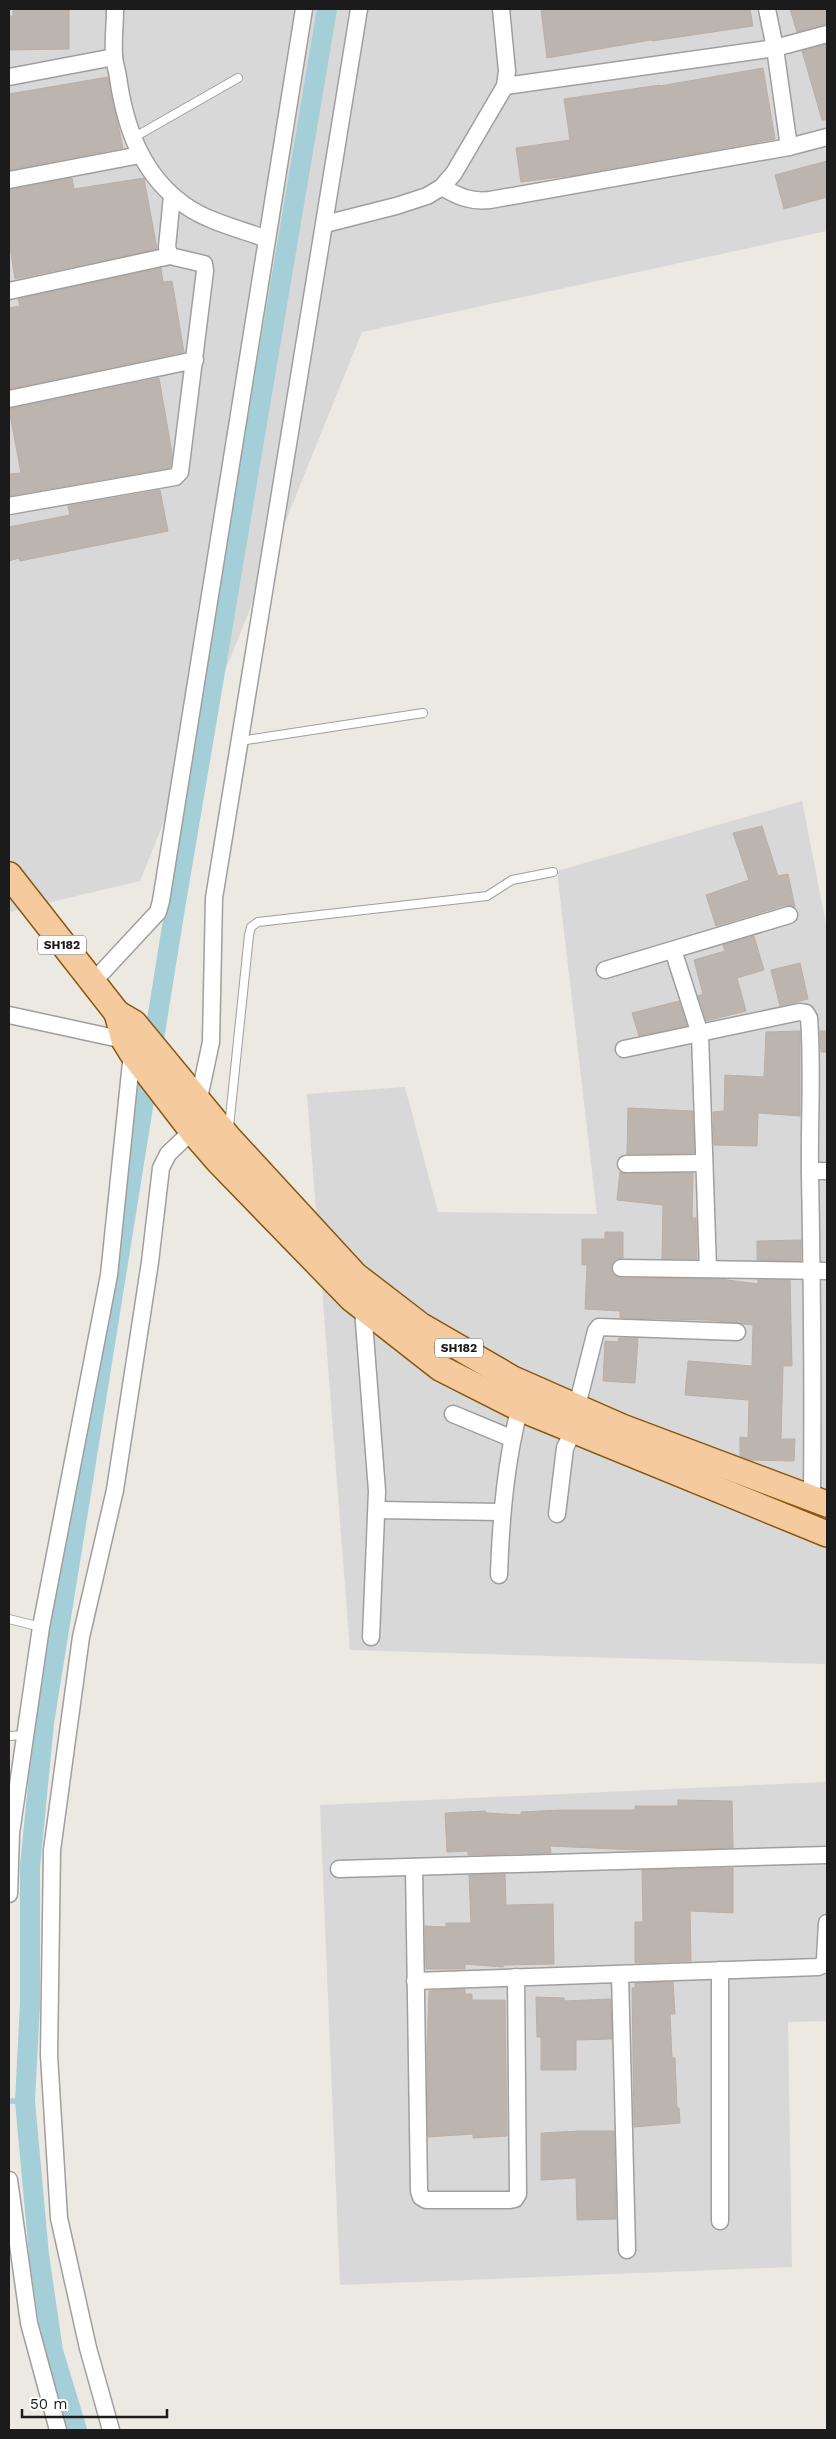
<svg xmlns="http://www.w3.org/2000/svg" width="836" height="2439" viewBox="0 0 836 2439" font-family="'Work Sans',sans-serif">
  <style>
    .residential { fill: #d9d8d8 }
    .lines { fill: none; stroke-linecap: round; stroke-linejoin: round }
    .stream { stroke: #a4cfd8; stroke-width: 5.5 }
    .canal { stroke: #a4cfd8; stroke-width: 20 }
    .building { fill: #bcb4af; stroke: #bdaea5 }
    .lane-casing { stroke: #9f9f9f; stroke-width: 10 }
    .street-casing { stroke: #9f9f9f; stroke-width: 19 }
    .primary-casing { stroke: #89580a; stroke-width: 28 }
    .lane { stroke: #fff; stroke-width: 8 }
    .street { stroke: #fff; stroke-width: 16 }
    .primary { stroke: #f5ca9e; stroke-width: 25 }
    .labels { text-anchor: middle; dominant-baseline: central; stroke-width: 5; stroke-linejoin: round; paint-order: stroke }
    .shield { fill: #fff; stroke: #5f5f5f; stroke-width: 1 }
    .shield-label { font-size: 12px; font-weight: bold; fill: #1b1b1b }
  </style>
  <rect width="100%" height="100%" fill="#ece8e2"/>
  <g class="residential">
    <polygon points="9,9 827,9 827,231 362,332 140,881 9,912"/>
    <polygon points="802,801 827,929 827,2021 788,2022 792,2267 340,2285 320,1805 825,1782 825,1664 350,1650 307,1094 405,1087 438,1212 597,1214 557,871"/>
  </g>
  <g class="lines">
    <polyline class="stream" points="9,2101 25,2101"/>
    <polyline class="canal" points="77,2430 53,2351 39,2255 25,2101 30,2004 30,1867 44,1723 175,908 327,9"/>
  </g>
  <g class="building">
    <polygon points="13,9 69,9 69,49 9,50 9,16 13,16"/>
    <polygon points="541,9 750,9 753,26 652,41 651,40 547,58"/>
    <polygon points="790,9 827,9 827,24 797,32"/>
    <polygon points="827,44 827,120 822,120 802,51"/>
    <polygon points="763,68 775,139 575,175 521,182 516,148 570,140 564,99 660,85 660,86"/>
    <polygon points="108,77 123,148 9,170 9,94"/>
    <polygon points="827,161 827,197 784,209 775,175"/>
    <polygon points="72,178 74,189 144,178 157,249 15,279 9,241 9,190"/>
    <polygon points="161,268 163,282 172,281 184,352 9,389 9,308 20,306 18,299"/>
    <polygon points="159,378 172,453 170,468 9,496 9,474 21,473 9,409"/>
    <polygon points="160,490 168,531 20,561 19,558 9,561 9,527 70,515 68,506"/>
    <polygon points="762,826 778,876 788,874 795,907 786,905 716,926 706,895 749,880 733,833"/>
    <polygon points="754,936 764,970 737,978 746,1011 706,1021 698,996 703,994 694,960 725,951 723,945"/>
    <polygon points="800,963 808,999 780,1006 771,970"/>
    <polygon points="679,1001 687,1026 639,1036 632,1013"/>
    <polygon points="800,1031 800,1116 758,1113 757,1146 714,1145 713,1112 724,1111 725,1075 764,1077 766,1032"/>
    <polygon points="820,1031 827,1031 827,1052 821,1052"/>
    <polygon points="628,1108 693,1111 694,1153 627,1154"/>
    <polygon points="620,1172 626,1174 693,1173 692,1218 696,1218 697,1259 662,1259 663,1205 617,1200"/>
    <polygon points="605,1232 623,1232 623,1258 616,1260 611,1267 613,1273 620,1278 720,1279 758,1284 758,1280 790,1280 792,1366 783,1366 781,1439 795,1439 794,1461 750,1460 740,1456 740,1437 748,1438 749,1400 685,1395 688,1361 752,1366 753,1325 709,1320 620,1318 620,1311 585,1309 587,1265 582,1265 582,1239 605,1239"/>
    <polygon points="801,1240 801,1261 757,1260 757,1241"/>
    <polygon points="619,1338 638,1338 635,1383 603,1381 605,1341 618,1342"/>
    <polygon points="678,1800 732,1801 733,1848 637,1850 550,1846 551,1853 468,1855 468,1851 447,1852 445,1813 485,1811 486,1813 521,1815 521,1812 561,1810 635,1810 635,1806 678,1806"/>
    <polygon points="733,1868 733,1913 690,1911 691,1961 635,1963 635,1922 643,1922 642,1870"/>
    <polygon points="505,1874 506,1905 553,1904 554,1964 504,1965 503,1967 465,1964 465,1969 426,1969 425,1926 446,1927 446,1923 471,1923 469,1875"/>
    <polygon points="673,1982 675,2014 670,2014 672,2058 675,2058 677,2108 679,2108 680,2123 634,2127 632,1988 635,1988 635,1983"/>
    <polygon points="465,1989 465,1994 472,1994 472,2000 505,2000 507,2136 473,2138 473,2134 428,2137 427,2047 429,1991"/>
    <polygon points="536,1997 564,1998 564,2001 611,1999 612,2039 576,2040 576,2070 541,2070 541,2037 537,2037"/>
    <polygon points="580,2131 614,2131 616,2219 577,2220 576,2178 541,2180 541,2133"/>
  </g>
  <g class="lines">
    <g class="lane-casing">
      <g id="lane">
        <polyline points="133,138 238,78"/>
        <polyline points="240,741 423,713"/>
        <polyline points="229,1127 249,935 251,927 258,922 487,896 512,880 553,872"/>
        <polyline points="9,1619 41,1627"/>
        <polyline points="9,1736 24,1735"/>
      </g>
    </g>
    <g class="street-casing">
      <g id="street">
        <path d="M115 9C115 24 113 40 114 55 114 62 117 70 118 77 125 127 142 176 186 206 209 222 240 229 267 239"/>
        <polyline points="767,9 775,48 789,147"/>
        <polyline points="9,77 114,57"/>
        <polyline points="505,86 775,48 827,34"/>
        <polyline points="9,180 140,155"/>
        <path d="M442 187C459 197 471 202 490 200L789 147 827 137"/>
        <polyline points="325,224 396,206 427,196 442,187 454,173 505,86 507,71 501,9"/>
        <polyline points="9,291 170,256"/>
        <polyline points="9,399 195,360"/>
        <polyline points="9,506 175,477 180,472 205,271 204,264 170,256 167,247 172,196"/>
        <polyline points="673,950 700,1034 708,1269"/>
        <polyline points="605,970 789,915"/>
        <polyline points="92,983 158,912 161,901 304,9"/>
        <polyline points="9,1015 124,1040"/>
        <path d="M624 1049 799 1012 806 1013 809 1018C813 1070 809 1122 810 1174 812 1282 813 1390 812 1497"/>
        <polyline points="626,1164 704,1163"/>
        <polyline points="810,1171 827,1171"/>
        <polyline points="621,1268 827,1271"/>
        <polyline points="363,1309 377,1491 371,1637"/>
        <polyline points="577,1406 596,1331 599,1327 737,1332"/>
        <polyline points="453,1414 511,1438"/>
        <polyline points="377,1510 501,1512"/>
        <polyline points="557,1514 565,1448 573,1431"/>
        <path d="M499 1575C501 1515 506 1457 522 1399"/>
        <polyline points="414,1867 419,2191 421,2197 426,2200 510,2200 515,2199 518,2194 516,1977"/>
        <polyline points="339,1869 827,1855"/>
        <polyline points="9,1894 11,1833 41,1627 109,1275 132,1053"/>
        <polyline points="620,1974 627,2250"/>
        <polyline points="415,1981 818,1967 823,1965 825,1959 827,1923"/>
        <polyline points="9,2180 29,2323 58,2430"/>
        <polyline points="720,2221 720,1970"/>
        <polyline points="111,2430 88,2348 59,2218 49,2055 52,1850 81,1637 115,1490 150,1262 161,1168 168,1154 192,1131 211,1042 214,898 359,9"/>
      </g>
    </g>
    <g class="primary-casing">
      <g id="primary">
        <polyline points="9,875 117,1013 134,1023 228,1137 355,1275 420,1325 513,1379 622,1427 827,1504"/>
        <polyline points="117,1013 124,1040 132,1053 192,1131 219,1162 352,1299 440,1368 519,1408 827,1534"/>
      </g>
    </g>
    <use href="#lane" class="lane"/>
    <use href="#street" class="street"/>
    <use href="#primary" class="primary"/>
  </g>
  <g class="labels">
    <g class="shield">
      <rect x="38" y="935.5" width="48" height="19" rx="4"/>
      <rect x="435" y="1338.5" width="48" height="19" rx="4"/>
    </g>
    <g class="shield-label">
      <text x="62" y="945">SH182</text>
      <text x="459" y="1348">SH182</text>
    </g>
  </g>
  <rect width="836" height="2439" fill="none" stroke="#1b1b1b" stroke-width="20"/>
  <path d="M22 2409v8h145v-8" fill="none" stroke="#1b1b1b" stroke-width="2.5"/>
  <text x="30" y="2409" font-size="15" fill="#1b1b1b" stroke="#ffffff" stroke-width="4" paint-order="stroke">50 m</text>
</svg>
